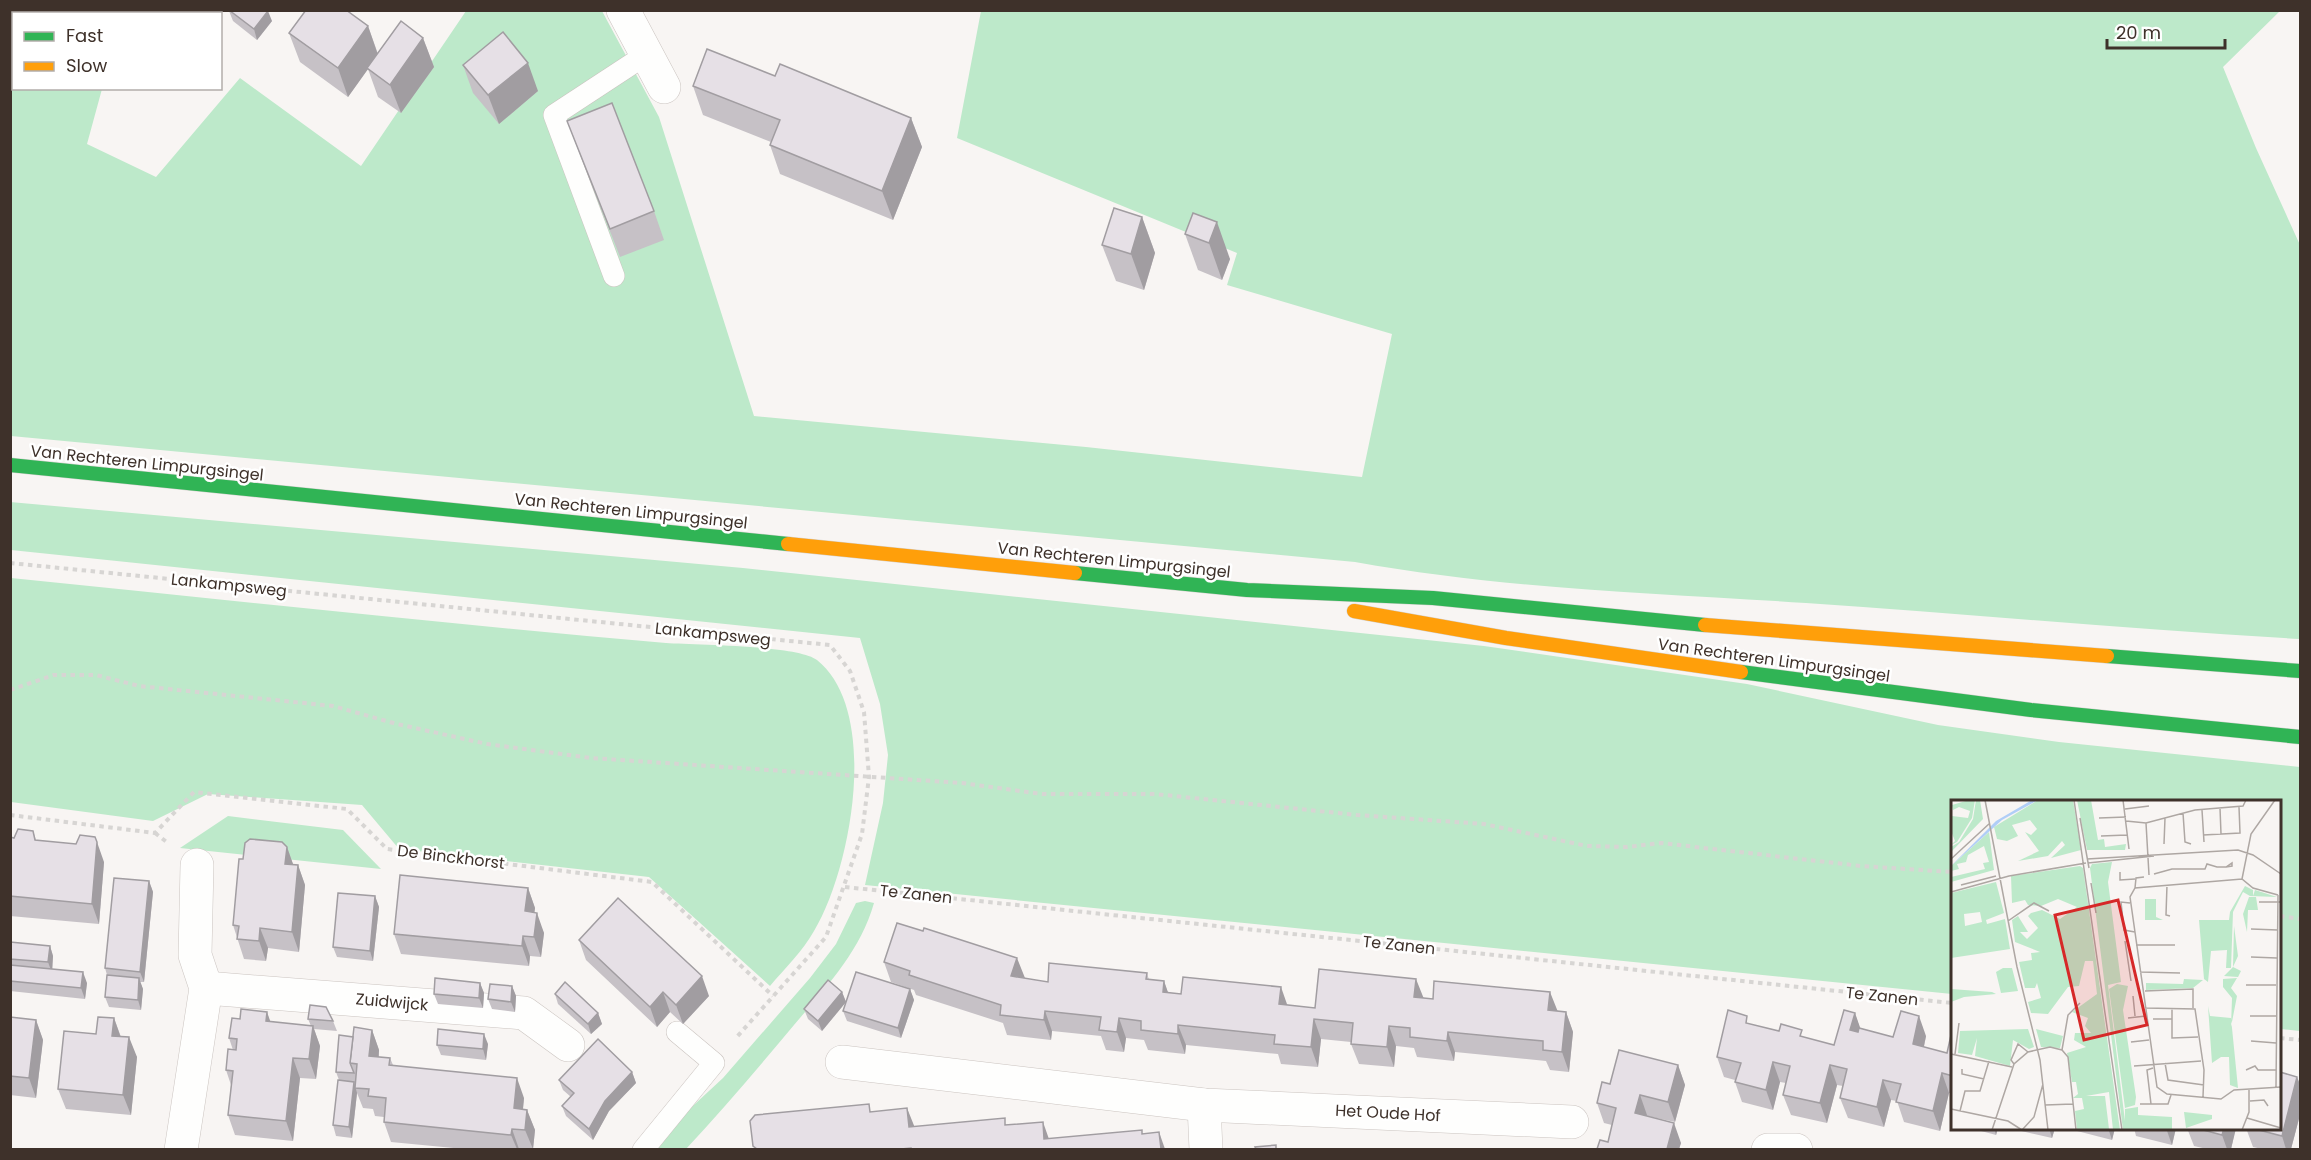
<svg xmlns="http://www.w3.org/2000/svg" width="2311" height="1160" viewBox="0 0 2311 1160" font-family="Poppins,sans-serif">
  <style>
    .green { fill: #bde9ca }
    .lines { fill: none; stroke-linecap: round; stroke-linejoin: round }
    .lane-casing { stroke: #cbc4c0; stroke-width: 22 }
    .street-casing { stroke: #cbc4c0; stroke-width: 34 }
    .fast-casing { stroke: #d6d2d0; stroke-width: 15 }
    .slow-casing { stroke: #d6d2d0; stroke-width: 15 }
    .path { stroke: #d7d5d3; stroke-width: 4; stroke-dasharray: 4.5 4.5; stroke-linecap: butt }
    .lane { stroke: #fefefd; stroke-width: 21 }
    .street { stroke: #fefefd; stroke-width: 33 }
    .fast { stroke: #30b455; stroke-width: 14 }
    .slow { stroke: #ff9f0a; stroke-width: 14 }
    .wall { fill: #c6c1c6 }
    .shaded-wall { fill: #a19da1 }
    .building { fill: #e6e0e6; stroke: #a19da1; stroke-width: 1.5 }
    .labels { text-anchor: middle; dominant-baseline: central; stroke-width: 5; stroke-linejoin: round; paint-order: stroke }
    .street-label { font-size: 16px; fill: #3e312a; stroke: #fff }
    .inset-road { fill: none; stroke: #aea7a3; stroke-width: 1.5 }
    .view { fill: #d62828; fill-opacity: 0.15; stroke: #d62828; stroke-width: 3 }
    .inset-edge { fill: none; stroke: #3e312a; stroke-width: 3 }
  </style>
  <rect width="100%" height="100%" fill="#f8f5f3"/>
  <g class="green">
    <path d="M10 11H123L122 14H14V88L102 89 87 144 156 177 240 78 361 166 466 11H602L659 117 754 416 1086 447 1362 477 1392 334 1227 285 1237 253 957 138 981 11H2280L2223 67 2256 148 2300 245V639C2135 630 1971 614 1806 603 1655 593 1504 589 1355 562L11 436Z"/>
    <polygon points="10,502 743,568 1484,646 1747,684 1938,725 2059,742 2300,767 2300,1031 2280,1029 2280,802 1952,802 1952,994 865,885 883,803 888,755 880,704 860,638 11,550"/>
    <path d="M11 578C229 600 447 624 666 643 695 645 798 645 817 660 881 711 851 870 814 931 803 951 785 968 770 986L649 877 399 849 362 805 208 794 153 821 11 802Z"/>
    <polygon points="228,816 343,830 381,869 180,848"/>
    <path d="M865 901 874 903C860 952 826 987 794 1025 759 1067 723 1109 686 1149L654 1150 682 1116 723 1078 810 978 836 944 856 903Z"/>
  </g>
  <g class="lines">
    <g class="lane-casing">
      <g id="lane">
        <polyline points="614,276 554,115 647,54"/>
        <polyline points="643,1150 714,1063 677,1032"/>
      </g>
    </g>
    <g class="street-casing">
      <g id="street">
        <polyline points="623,10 664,87"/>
        <polyline points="206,988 524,1013 568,1045"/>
        <polyline points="842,1062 1204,1105 1572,1122"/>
        <polyline points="1204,1105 1206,1150"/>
        <polyline points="181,1150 206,988 195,955 197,865"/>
        <polyline points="1768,1150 1796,1150"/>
      </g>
    </g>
    <g class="fast-casing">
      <g id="fast">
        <polyline points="10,465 788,544"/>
        <polyline points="1075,573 1247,590 1433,598 1705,625"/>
        <polyline points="2107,656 2300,671"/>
        <polyline points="1741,672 2031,710 2300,737"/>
      </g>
    </g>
    <g class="slow-casing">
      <g id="slow">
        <polyline points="788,544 1075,573"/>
        <polyline points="1354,611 1506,638 1741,672"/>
        <polyline points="1705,625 2107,656"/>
      </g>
    </g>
    <g class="path">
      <polyline points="10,563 830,645 850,671 864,712 869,777 862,834 826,937 735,1039"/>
      <polyline points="10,690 54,675 96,675 139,686 333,706 397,724 487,744 591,758 962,783 1042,794 1155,794 1357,815 1484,824 1587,846 1627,847 1661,843 1861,866 1952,872"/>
      <polyline points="10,815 155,833 194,792 347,809 387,849 652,882 773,996"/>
      <polyline points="155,833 168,843"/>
      <polyline points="845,887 1952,1003"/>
      <polyline points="2280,916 2300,919"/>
      <polyline points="2280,1038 2300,1040"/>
    </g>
    <use href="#lane" class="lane"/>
    <use href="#street" class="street"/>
    <use href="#fast" class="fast"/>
    <use href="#slow" class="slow"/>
  </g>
  <g class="wall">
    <polygon points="229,11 272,21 257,40 233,21"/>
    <polygon points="368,26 378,54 423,38 434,67 401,113 378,97 368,69 348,97 300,62 289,33"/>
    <polygon points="463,65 538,91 499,124 473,93"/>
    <polygon points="775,76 911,118 922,147 893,220 780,174 770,145 771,142 703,115 693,86"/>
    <polygon points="567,121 654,211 664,240 620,257"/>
    <polygon points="1193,213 1230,259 1222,280 1198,270 1185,234"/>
    <polygon points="1142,217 1155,253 1144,290 1116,281 1102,245"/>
    <polygon points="33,831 36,840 104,862 99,924 10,916 10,837 14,838"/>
    <polygon points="287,847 293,864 298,865 305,885 299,952 268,948 266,961 244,959 233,925 243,859"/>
    <polygon points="149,881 153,892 144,982 140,982 143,989 141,1010 109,1007 105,997 107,975 105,968"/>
    <polygon points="528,888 535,908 534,913 544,933 541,957 530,956 529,966 401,954 394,934"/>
    <polygon points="375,896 379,907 373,961 337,957 333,947"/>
    <polygon points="579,940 709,996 683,1024 670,1012 657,1027 586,960"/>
    <polygon points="10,942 50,946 53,956 52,970 87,983 85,999 10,991"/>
    <polygon points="884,962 1048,982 1147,973 1149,980 1164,981 1168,993 1315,1008 1423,998 1566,1012 1573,1032 1569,1072 1550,1070 1546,1061 1455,1052 1454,1061 1417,1057 1414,1048 1396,1046 1394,1067 1359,1064 1351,1044 1351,1042 1321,1039 1318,1067 1281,1064 1278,1054 1186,1045 1185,1054 1148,1050 1144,1040 1126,1038 1124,1052 1106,1050 1101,1036 1052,1031 1051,1040 1007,1035 1003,1023 916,995 914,990 891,982"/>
    <polygon points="480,983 484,993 483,1008 438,1004 434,994"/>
    <polygon points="512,986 516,996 515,1012 492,1009 488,999"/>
    <polygon points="910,989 914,1000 901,1038 847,1021 843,1011"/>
    <polygon points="842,992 846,1002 822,1031 808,1019 804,1009"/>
    <polygon points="555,994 598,1013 602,1024 591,1034 558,1004"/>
    <polygon points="267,1012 270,1022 311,1026 308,1019 333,1021 337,1031 314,1029 320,1046 316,1079 300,1078 293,1141 235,1135 228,1115 231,1085 226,1070 233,1050 229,1038 240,1019"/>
    <polygon points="1855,1013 1860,1029 1893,1037 1926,1036 1924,1047 1947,1053 1953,1035 1953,1094 1949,1093 1940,1131 1904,1122 1897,1101 1891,1100 1884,1127 1848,1118 1840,1098 1843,1086 1837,1085 1827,1123 1791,1115 1783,1095 1786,1083 1780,1082 1773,1110 1742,1102 1735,1082 1735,1080 1724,1077 1717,1057 1750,1024 1834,1045"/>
    <polygon points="10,1017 36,1020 43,1040 36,1098 10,1095"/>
    <polygon points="114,1018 121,1037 137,1057 131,1115 66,1109 58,1089 96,1034"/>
    <polygon points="372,1030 379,1050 379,1057 390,1058 393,1065 524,1098 523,1109 527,1110 535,1130 533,1149 464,1149 391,1142 384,1122 384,1117 375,1116 373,1109 363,1108 357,1093 352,1138 336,1136 333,1125 339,1080 336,1072 353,1037"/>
    <polygon points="488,1044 486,1060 441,1055 437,1045"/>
    <polygon points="1678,1065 1685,1085 1675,1122 1647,1116 1681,1143 1679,1149 1597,1149 1608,1142 1612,1125 1604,1123 1597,1103 1610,1084"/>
    <polygon points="632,1072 636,1083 609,1111 593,1140 566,1116 562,1106 571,1097 563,1090 559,1080"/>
    <polygon points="2297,1077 2301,1087 2301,1111 2291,1149 2262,1149 2253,1147 2246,1128 2280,1128"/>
    <polygon points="1970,1128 1998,1128 1996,1135"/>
    <polygon points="2016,1128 2055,1128 2052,1138 2017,1130"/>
    <polygon points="2076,1128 2115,1128 2112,1140 2077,1131"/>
    <polygon points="2134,1128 2176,1128 2172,1145 2136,1136"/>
    <polygon points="2187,1128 2236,1128 2231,1149 2207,1149 2194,1146"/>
  </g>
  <g class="shaded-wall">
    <polygon points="268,11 272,21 257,40 254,29"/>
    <polygon points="368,26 378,55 348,97 338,68"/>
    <polygon points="423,38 434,67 401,113 390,85"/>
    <polygon points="528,63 538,91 499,124 488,95"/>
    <polygon points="911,118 922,147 893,220 882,191"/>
    <polygon points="1142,217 1155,253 1144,290 1131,254"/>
    <polygon points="1217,222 1230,259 1222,280 1209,243"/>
    <polygon points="97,842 104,862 99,924 92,904"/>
    <polygon points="287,847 294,867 285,864"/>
    <polygon points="298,865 305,885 299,952 292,932"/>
    <polygon points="149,881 153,892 144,982 140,972"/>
    <polygon points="528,888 535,908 532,931 525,911"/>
    <polygon points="375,896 379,907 373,961 370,951"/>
    <polygon points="537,913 544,933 541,957 534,937"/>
    <polygon points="260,928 268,948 266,961 259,941"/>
    <polygon points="523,936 530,956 529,966 522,946"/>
    <polygon points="50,946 53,956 52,973 48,962"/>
    <polygon points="1017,958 1025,978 1011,976"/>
    <polygon points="83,972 87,983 85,999 81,988"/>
    <polygon points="702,976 709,996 683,1024 676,1005"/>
    <polygon points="139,978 143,989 141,1010 138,1000"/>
    <polygon points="1416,979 1424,999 1414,997"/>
    <polygon points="1164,981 1171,1001 1163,992"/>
    <polygon points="480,983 484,993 483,1008 479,998"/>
    <polygon points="512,986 516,996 515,1012 511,1002"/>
    <polygon points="1281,987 1288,1007 1279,1004"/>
    <polygon points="910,989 914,1000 901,1038 898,1028"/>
    <polygon points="663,992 670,1012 657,1027 650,1007"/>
    <polygon points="842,992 846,1002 822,1031 818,1021"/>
    <polygon points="1550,992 1558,1012 1548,1010"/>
    <polygon points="1045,1011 1052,1031 1051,1040 1044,1020"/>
    <polygon points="267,1012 274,1032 266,1021"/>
    <polygon points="1566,1012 1573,1032 1569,1072 1562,1052"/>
    <polygon points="598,1013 602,1024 591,1034 588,1024"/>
    <polygon points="1855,1013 1862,1033 1850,1030"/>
    <polygon points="1919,1016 1926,1036 1920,1064 1913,1044"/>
    <polygon points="114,1018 121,1038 112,1036"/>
    <polygon points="1119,1018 1126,1038 1124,1052 1117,1032"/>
    <polygon points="1314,1019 1321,1039 1318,1067 1311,1047"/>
    <polygon points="36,1020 43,1040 36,1098 29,1078"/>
    <polygon points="1178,1025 1186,1045 1185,1054 1178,1034"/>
    <polygon points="313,1026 320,1046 316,1079 309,1059"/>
    <polygon points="1389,1026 1396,1046 1394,1067 1387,1047"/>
    <polygon points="372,1030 379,1050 377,1076 369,1056"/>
    <polygon points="1448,1032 1455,1052 1454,1061 1447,1041"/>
    <polygon points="484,1034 488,1044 486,1060 483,1049"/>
    <polygon points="129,1037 137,1057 131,1115 123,1095"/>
    <polygon points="293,1058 300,1078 293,1141 286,1121"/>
    <polygon points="1773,1062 1780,1082 1773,1110 1766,1090"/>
    <polygon points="1678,1065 1685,1085 1675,1122 1668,1102"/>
    <polygon points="1830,1065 1837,1085 1827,1123 1820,1103"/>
    <polygon points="632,1072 636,1083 609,1111 593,1140 589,1129 605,1101"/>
    <polygon points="1942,1073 1949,1093 1940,1131 1933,1111"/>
    <polygon points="2297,1077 2301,1087 2301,1111 2291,1149 2286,1149 2282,1136"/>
    <polygon points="517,1078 524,1098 521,1128 514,1108"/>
    <polygon points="1883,1080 1891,1100 1884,1127 1877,1107"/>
    <polygon points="354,1082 357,1093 352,1138 349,1127"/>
    <polygon points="1640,1095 1647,1115 1643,1133 1635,1113"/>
    <polygon points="907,1108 915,1128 909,1127"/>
    <polygon points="527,1110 535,1130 533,1149 525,1130"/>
    <polygon points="1043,1122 1050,1142 1044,1139"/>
    <polygon points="1674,1123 1681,1143 1679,1149 1667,1149"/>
    <polygon points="1994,1128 1998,1128 1996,1135"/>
    <polygon points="2049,1128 2055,1128 2052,1138"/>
    <polygon points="2108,1128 2115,1128 2112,1140"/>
    <polygon points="2166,1128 2176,1128 2172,1145"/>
    <polygon points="2224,1128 2236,1128 2231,1149 2227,1149 2222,1135"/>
    <polygon points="512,1129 519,1149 517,1149 511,1135"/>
    <polygon points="1159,1132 1165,1149 1161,1149"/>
  </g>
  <g class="building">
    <polygon points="229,10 268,10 268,11 254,29"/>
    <polygon points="306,10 346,10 368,26 338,68 289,33"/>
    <polygon points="401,21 423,38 390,85 367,68"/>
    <polygon points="503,32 528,63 488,95 463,65"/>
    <polygon points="707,49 775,76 780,64 911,118 882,191 770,145 780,120 693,86"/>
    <polygon points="612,103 654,211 610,229 567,121"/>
    <polygon points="1114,208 1142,217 1131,254 1102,245"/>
    <polygon points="1193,213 1217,222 1209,243 1185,234"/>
    <polygon points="18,829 33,831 35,840 76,844 80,835 95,837 97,842 92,904 10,896 10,837 14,838"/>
    <polygon points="250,839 282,842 287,847 285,864 298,865 292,932 260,928 259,941 237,939 239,926 233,925 239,859 243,859 245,843"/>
    <polygon points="400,875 528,888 525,911 537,913 534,937 523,936 522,946 394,934"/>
    <polygon points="114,878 149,881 140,972 105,968"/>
    <polygon points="338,893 375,896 370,951 333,947"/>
    <polygon points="618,898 702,976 676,1005 663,992 650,1007 579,940"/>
    <polygon points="897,923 923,931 924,928 1017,958 1011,976 1048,982 1049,963 1147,973 1146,979 1164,981 1163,992 1181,994 1183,977 1281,987 1279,1004 1315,1008 1319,969 1416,979 1414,997 1433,999 1434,981 1550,992 1548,1010 1566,1012 1562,1052 1543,1050 1543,1041 1448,1032 1447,1041 1410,1037 1410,1028 1389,1026 1387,1047 1351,1044 1353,1023 1314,1019 1311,1047 1274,1044 1275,1035 1178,1025 1178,1034 1141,1030 1141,1021 1119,1018 1117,1032 1099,1030 1101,1017 1045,1011 1044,1020 1000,1015 1001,1005 909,975 910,971 884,962"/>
    <polygon points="10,942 50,946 48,962 10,959"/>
    <polygon points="10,965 83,972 81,988 10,981"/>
    <polygon points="856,972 910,989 898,1028 843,1011"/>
    <polygon points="107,975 139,978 138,1000 105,997"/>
    <polygon points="435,978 480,983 479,998 434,994"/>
    <polygon points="828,980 842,992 818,1021 804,1009"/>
    <polygon points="565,982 598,1013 588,1024 555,994"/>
    <polygon points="490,984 512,986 511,1002 488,999"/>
    <polygon points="310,1005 326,1007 333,1021 308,1019"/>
    <polygon points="241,1009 267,1012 266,1021 313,1026 309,1059 293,1058 286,1121 228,1115 233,1071 226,1070 228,1049 236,1050 237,1039 229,1038 232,1018 240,1019"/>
    <polygon points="1728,1010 1747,1016 1746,1023 1779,1031 1781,1024 1802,1030 1800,1036 1834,1045 1844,1010 1855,1013 1850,1030 1858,1032 1859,1028 1893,1037 1901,1011 1919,1016 1913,1044 1947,1053 1951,1035 1953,1035 1953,1076 1942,1073 1933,1111 1896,1102 1901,1084 1883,1080 1877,1107 1840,1098 1847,1069 1830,1065 1820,1103 1783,1095 1790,1066 1773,1062 1766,1090 1735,1082 1741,1063 1717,1057"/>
    <polygon points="10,1017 36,1020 29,1078 10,1076"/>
    <polygon points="98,1017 114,1018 112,1036 129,1037 123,1095 58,1089 64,1031 96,1034"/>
    <polygon points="354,1027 372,1030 369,1056 390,1058 389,1065 517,1078 514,1108 527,1110 525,1130 512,1129 511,1135 384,1122 386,1098 368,1096 369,1089 355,1088 357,1064 350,1063"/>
    <polygon points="438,1029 484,1034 483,1049 437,1045"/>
    <polygon points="339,1035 353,1037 350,1063 354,1073 336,1072"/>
    <polygon points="598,1039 632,1072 605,1101 589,1129 562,1106 574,1093 559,1080"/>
    <polygon points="1619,1050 1678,1065 1668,1102 1640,1095 1635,1113 1674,1123 1667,1149 1597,1149 1600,1140 1608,1142 1616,1108 1597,1103 1602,1082 1610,1084"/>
    <polygon points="2280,1072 2297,1077 2282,1136 2251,1128 2280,1128"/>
    <polygon points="338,1080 354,1082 349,1127 333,1125"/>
    <polygon points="869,1104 870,1112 907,1108 909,1127 1005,1118 1005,1125 1043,1122 1044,1139 1142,1130 1142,1134 1159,1132 1161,1149 911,1149 911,1148 901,1149 757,1149 753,1146 750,1121 755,1115"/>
    <polygon points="2196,1128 2224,1128 2222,1135"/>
    <polygon points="1276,1145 1276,1149 1256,1149 1255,1147"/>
  </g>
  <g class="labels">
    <g class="street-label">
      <text transform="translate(147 463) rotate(6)">Van Rechteren Limpurgsingel</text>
      <text transform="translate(631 511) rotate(6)">Van Rechteren Limpurgsingel</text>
      <text transform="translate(1114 560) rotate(6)">Van Rechteren Limpurgsingel</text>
      <text transform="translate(229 585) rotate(6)">Lankampsweg</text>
      <text transform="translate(713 634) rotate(6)">Lankampsweg</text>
      <text transform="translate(1774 660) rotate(8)">Van Rechteren Limpurgsingel</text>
      <text transform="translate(451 857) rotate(7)">De Binckhorst</text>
      <text transform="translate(916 894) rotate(6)">Te Zanen</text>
      <text transform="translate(1399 945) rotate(6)">Te Zanen</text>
      <text transform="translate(1882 996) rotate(6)">Te Zanen</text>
      <text transform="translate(392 1002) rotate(5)">Zuidwijck</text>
      <text transform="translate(1388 1113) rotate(3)">Het Oude Hof</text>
    </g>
  </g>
  <g transform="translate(1951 800)">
    <rect width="330" height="330" fill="#f8f5f3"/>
    <path d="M18 0H24L21 18 6 42 0 45 4 41 0 31 1 16 17 18 19 11 8 7 2 10 1 5ZM25 0H29L32 19 0 52V47L8 42 22 19ZM87 0H122L130 50 100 58 114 45 111 41 97 56 67 61 88 51 74 32 80 35 86 29 79 20 61 25 67 36 56 41 46 39 43 27ZM126 0H140L147 40 153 39 154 47 175 44 174 50H136ZM38 32 43 70 0 82V77L34 69 32 63 38 62 33 46 17 55 15 62 6 64 8 69 0 71V66ZM161 62 157 82 170 182 157 185 174 321V309L187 307V315L221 317V330H172L139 68 141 64ZM129 66 132 68 169 330H162L158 292 135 296H154L158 329 126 330 124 311 133 309 131 298H122L127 294 125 282H121L116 253 135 247 123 240 124 233H140L134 226 137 218 121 212 146 194 142 161H134L128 186 117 187 97 214 80 213 77 202 90 198 86 183 84 188H74L68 162 81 160 80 153 89 152 64 142 61 120 67 116 77 132H69L76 139 87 128 77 116 80 113 91 110 109 119 126 107 107 99 90 106 77 105 74 100 61 103 60 76ZM45 82 53 113 35 120 36 124 54 119 59 149 0 158V93ZM29 112 31 122 14 126 13 114ZM294 86 302 90V96L304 90 326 97 299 96 292 92 282 112 280 168H275L276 150 260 151 257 182 253 179 248 120H278L279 112ZM298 97H305L307 110H297L296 132 292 114ZM194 99H205V117L212 120H194ZM283 126 287 156 282 167 290 171 287 177 273 176 282 167ZM52 168H61L67 191 50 193 45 172ZM286 178 280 188 286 196 280 227 281 198 272 187V179ZM233 179 252 180 242 188 195 190V183L232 184ZM166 184 177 186 172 210 185 297 184 305 174 308 158 189ZM0 189 41 192 45 194 13 197 0 202ZM257 206 259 216 280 218 287 288 279 285 278 257H270L261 263ZM77 229 83 247 78 249 62 240 59 266 24 256 26 238 21 255 7 253 9 231ZM85 229 112 236 109 248 90 247ZM233 312 261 315V319L235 328Z" fill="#bde9ca" fill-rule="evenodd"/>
    <path d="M81 0H87L51 20 0 66 45 21Z" fill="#b0cef7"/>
    <path class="inset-road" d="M34 0 66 167 89 260 97 330M123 0 171 330M172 0 178 49M269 8 270 34M174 9 198 6M251 10 253 42M232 13 234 42 240 44M129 18 138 68M148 18 175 17M175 21 195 23 244 10 292 6 295 0M195 23 198 75M252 35 289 33 288 7M150 36 176 35M213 44 214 18M0 59 39 23M136 59 287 50 302 55 330 74M137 63 203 56M169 72V80L184 79M203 74 221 69H254L256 64 266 67H275L281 66V63L275 67M291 79 300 34 324 0M140 83 145 113M10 85 45 76M216 85 215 115 219 116M184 88 185 78 193 77M0 92 58 76 135 63M327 95 302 88 291 79 184 88 179 97 206 287 216 294 270 299 283 290 330 287M308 102H329M179 103 170 102 173 130 184 132M57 121 83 103 98 111M300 129 327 130M174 141 180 181M185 145H224M300 157 326 158M189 172 229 173M295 185H325M194 191 242 189V208M182 196 184 216M194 208 244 209 253 270 252 297M221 208V238L247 237M299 216H325M177 218 195 216M202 219H221M300 241 325 243M180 242 198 240M111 250 117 215 129 203M0 254 61 267M4 254 8 223M214 263 217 280 253 285M63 264 60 260 67 244 77 252M183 266 250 261M11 269V274L33 279M295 270 304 266 307 270H325M325 287 327 95M299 301 313 300 317 306M189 304H217L220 295M200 304 196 270 202 268M94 305 122 304M0 309 57 321 71 330M9 311 14 291H29L38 261M296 318 330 328M41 330 63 264 77 252 99 247 111 250 117 257 125 330M71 330 83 317 92 284M291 330 298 312V290"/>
    <path class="view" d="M167 100 196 225 133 240 104 115Z"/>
    <rect width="330" height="330" class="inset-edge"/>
  </g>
  <rect width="2311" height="1160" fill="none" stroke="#3e312a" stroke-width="24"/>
  <rect x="12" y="12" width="210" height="78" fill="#ffffff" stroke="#b2adaa" stroke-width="1.5"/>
  <rect x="24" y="32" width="30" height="9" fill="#30b455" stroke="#b2adaa" stroke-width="1.5"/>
  <text x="66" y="42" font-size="18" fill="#3e312a">Fast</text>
  <rect x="24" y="62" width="30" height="9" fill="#ff9f0a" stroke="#b2adaa" stroke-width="1.5"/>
  <text x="66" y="72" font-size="18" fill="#3e312a">Slow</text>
  <path d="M2107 39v9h118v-9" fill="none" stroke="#3e312a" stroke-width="3"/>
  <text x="2116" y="39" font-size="18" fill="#3e312a" stroke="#ffffff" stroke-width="4.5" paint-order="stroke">20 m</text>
</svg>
